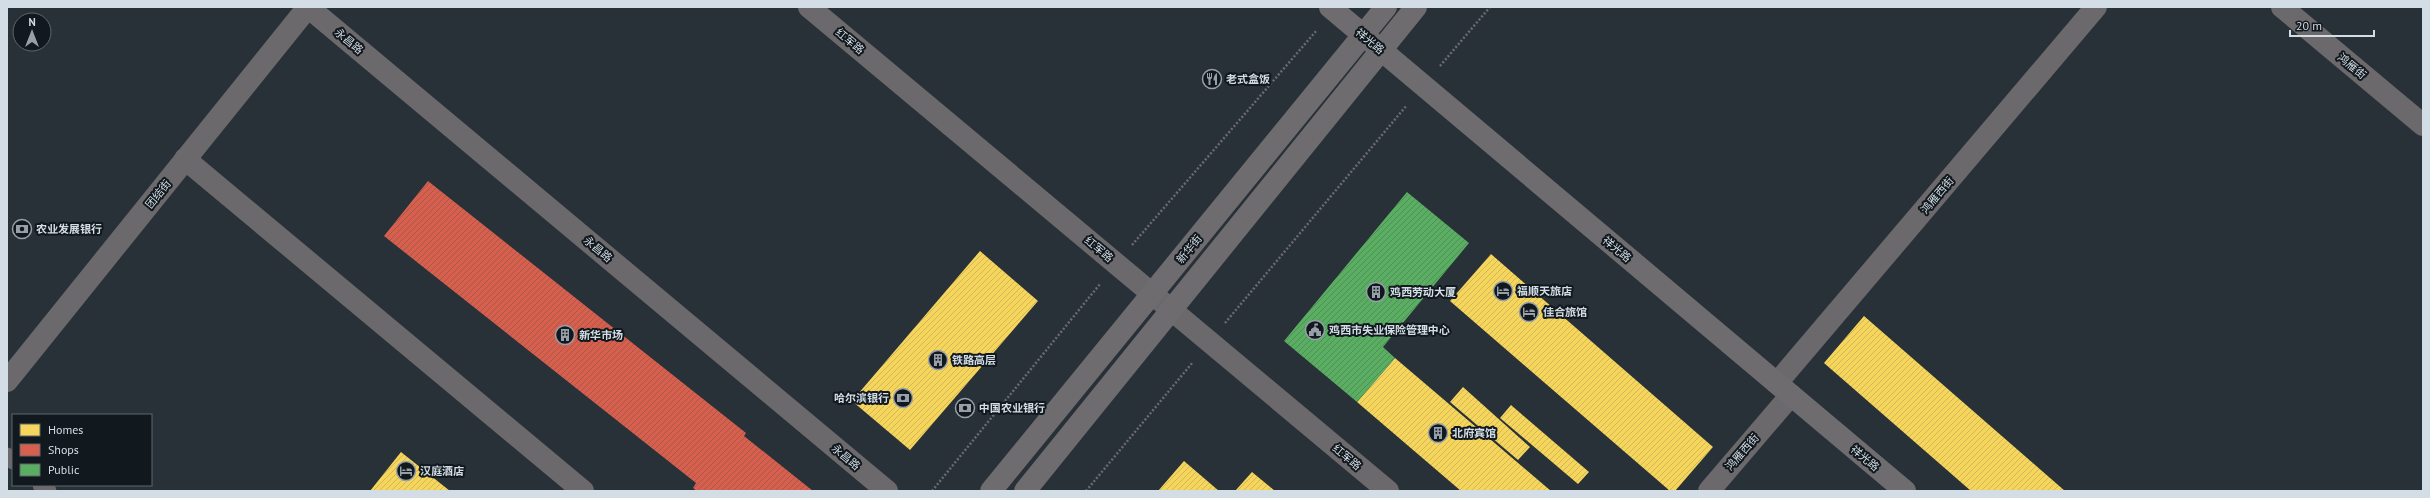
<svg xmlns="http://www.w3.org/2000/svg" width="2430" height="498" viewBox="0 0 2430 498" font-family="'PT Sans','Noto Sans SC',sans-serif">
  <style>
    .homes { fill: url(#homes-hatch) }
    .shops { fill: url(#shops-hatch) }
    .public { fill: url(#public-hatch) }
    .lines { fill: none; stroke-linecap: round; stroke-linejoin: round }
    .path { stroke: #6c6b6e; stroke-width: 2.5; stroke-dasharray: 2 2; stroke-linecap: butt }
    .lane { stroke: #6c696c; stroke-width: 17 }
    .street { stroke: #6c696c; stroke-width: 22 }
    .secondary { stroke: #6e6c6f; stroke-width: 22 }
    .labels { text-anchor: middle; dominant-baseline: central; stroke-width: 4; stroke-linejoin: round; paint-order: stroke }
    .street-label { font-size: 11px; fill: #d3dde5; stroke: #11181e }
    .poi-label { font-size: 11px; font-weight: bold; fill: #d3dde5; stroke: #11181e; text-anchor: start }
  </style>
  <defs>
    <pattern id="homes-hatch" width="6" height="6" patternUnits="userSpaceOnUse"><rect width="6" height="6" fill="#f6d55c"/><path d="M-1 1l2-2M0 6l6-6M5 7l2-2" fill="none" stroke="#d1b857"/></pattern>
    <pattern id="shops-hatch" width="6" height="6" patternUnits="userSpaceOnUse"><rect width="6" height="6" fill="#d6604d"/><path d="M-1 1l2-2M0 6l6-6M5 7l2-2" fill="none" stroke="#a9574b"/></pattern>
    <pattern id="public-hatch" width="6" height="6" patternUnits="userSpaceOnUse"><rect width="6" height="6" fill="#5aae61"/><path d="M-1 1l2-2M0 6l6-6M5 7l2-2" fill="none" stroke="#528e59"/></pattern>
  </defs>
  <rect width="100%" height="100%" fill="#283038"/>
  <g class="homes">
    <polygon points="980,251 1038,301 910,450 852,401"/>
    <polygon points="1491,254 1713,447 1675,491 1670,491 1450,301"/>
    <polygon points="1864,316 2065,491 1971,491 1824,363"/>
    <polygon points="1395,358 1449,404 1551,491 1461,491 1357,402"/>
    <polygon points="1463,387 1530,447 1518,460 1450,402"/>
    <polygon points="1511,405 1589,472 1578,484 1500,418"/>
    <polygon points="401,452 450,491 370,491"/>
    <polygon points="1184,461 1219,491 1158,491"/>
    <polygon points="1252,472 1275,491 1235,491"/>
  </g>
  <polygon class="shops" points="428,181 746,433 744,436 813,491 697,491 693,488 696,483 384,236"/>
  <polygon class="public" points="1407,192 1469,243 1383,347 1395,358 1357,402 1284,341"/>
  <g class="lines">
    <g class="path">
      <polyline points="1440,66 1490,7"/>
      <polyline points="1132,245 1317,30"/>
      <polyline points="1225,323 1407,105"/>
      <polyline points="932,491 1100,284"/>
      <polyline points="1086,491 1193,362"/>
    </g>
    <g class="lane">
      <polyline points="7,456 13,461"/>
      <polyline points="41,485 48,491"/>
    </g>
    <g class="street">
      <polyline points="308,7 887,491"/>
      <polyline points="809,7 1388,491"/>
      <polyline points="2282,7 2423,125"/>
      <polyline points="185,159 583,491"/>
      <polyline points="7,381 308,7"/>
      <polyline points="1777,383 2096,7"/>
      <polyline points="1709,491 1791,395"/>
    </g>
    <g class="secondary">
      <polyline points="1330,7 1905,491"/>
      <polyline points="991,491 1386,7"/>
      <polyline points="1025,491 1416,7"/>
    </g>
  </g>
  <defs>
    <g id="restaurant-ring" transform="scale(1)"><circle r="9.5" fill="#11181e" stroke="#97a0a8" stroke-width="1.5"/><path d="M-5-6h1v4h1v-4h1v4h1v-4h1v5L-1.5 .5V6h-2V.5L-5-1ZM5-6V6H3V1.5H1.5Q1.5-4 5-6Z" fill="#97a0a8"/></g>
    <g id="bank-ring" transform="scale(1)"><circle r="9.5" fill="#11181e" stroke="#97a0a8" stroke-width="1.5"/><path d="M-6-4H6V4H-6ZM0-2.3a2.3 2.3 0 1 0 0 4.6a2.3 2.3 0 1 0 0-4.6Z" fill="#97a0a8"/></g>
    <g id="hotel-ring" transform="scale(1)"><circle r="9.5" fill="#11181e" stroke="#97a0a8" stroke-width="1.5"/><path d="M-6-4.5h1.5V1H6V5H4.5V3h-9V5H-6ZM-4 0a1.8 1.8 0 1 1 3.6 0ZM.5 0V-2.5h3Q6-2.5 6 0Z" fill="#97a0a8"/></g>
    <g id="building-ring" transform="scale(1)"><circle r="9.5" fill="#11181e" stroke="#97a0a8" stroke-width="1.5"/><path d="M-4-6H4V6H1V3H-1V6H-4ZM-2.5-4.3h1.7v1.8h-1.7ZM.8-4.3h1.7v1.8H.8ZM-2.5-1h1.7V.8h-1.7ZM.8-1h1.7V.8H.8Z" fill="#97a0a8"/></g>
    <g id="civic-ring" transform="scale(1)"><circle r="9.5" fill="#11181e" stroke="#97a0a8" stroke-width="1.5"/><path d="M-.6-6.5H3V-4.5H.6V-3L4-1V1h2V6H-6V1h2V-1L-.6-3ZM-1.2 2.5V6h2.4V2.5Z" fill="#97a0a8"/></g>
  </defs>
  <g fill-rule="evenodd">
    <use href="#restaurant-ring" x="1212" y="79"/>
    <use href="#bank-ring" x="22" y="229"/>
    <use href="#hotel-ring" x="1503" y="291"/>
    <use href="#building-ring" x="1376" y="292"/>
    <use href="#hotel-ring" x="1529" y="312"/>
    <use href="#civic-ring" x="1315" y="330"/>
    <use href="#building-ring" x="565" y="335"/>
    <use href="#building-ring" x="938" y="360"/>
    <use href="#bank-ring" x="903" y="398"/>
    <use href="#bank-ring" x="965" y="408"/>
    <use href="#building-ring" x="1438" y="433"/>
    <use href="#hotel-ring" x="406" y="471"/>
  </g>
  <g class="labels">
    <g class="street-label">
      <text transform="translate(349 41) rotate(40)">永昌路</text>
      <text transform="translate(850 41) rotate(40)">红军路</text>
      <text transform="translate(1370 41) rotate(40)">祥光路</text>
      <text transform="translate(2352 66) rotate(40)">鸿雁街</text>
      <text transform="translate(158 194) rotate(-51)">团结街</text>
      <text transform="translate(1937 195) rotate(-50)">鸿雁西街</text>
      <text transform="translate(598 249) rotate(40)">永昌路</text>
      <text transform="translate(1099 249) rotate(40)">红军路</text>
      <text transform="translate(1189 249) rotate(-51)">新华街</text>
      <text transform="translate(1617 249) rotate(40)">祥光路</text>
      <text transform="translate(1742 452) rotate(-49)">鸿雁西街</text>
      <text transform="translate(846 457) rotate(40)">永昌路</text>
      <text transform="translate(1347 457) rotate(40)">红军路</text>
      <text transform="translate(1865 458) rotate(40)">祥光路</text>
    </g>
    <g class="poi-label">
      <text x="1226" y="79">老式盒饭</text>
      <text x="36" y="229">农业发展银行</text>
      <text x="1517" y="291">福顺天旅店</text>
      <text x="1390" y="292">鸡西劳动大厦</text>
      <text x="1543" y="312">佳合旅馆</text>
      <text x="1329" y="330">鸡西市失业保险管理中心</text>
      <text x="579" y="335">新华市场</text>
      <text x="952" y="360">铁路高层</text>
      <text x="889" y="398" text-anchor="end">哈尔滨银行</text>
      <text x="979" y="408">中国农业银行</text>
      <text x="1452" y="433">北府宾馆</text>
      <text x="420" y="471">汉庭酒店</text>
    </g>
  </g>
  <rect width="2430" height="498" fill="none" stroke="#d3dde5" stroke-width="16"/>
  <rect x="12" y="414" width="140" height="72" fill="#11181e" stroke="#5f676e"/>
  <rect x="20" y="424" width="20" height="12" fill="#f6d55c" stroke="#5f676e"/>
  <text x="48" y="434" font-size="12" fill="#d3dde5">Homes</text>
  <rect x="20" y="444" width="20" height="12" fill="#d6604d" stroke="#5f676e"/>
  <text x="48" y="454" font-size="12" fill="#d3dde5">Shops</text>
  <rect x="20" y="464" width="20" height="12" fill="#5aae61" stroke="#5f676e"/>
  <text x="48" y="474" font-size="12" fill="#d3dde5">Public</text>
  <g transform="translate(32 32)"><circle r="19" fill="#11181e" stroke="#5f676e"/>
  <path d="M0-3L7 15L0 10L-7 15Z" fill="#97a0a8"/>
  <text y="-6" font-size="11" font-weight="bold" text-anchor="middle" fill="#d3dde5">N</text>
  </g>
  <path d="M2290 30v6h84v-6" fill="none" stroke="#d3dde5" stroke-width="2"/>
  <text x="2296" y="30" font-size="12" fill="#d3dde5" stroke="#11181e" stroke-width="3" paint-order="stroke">20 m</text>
</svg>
